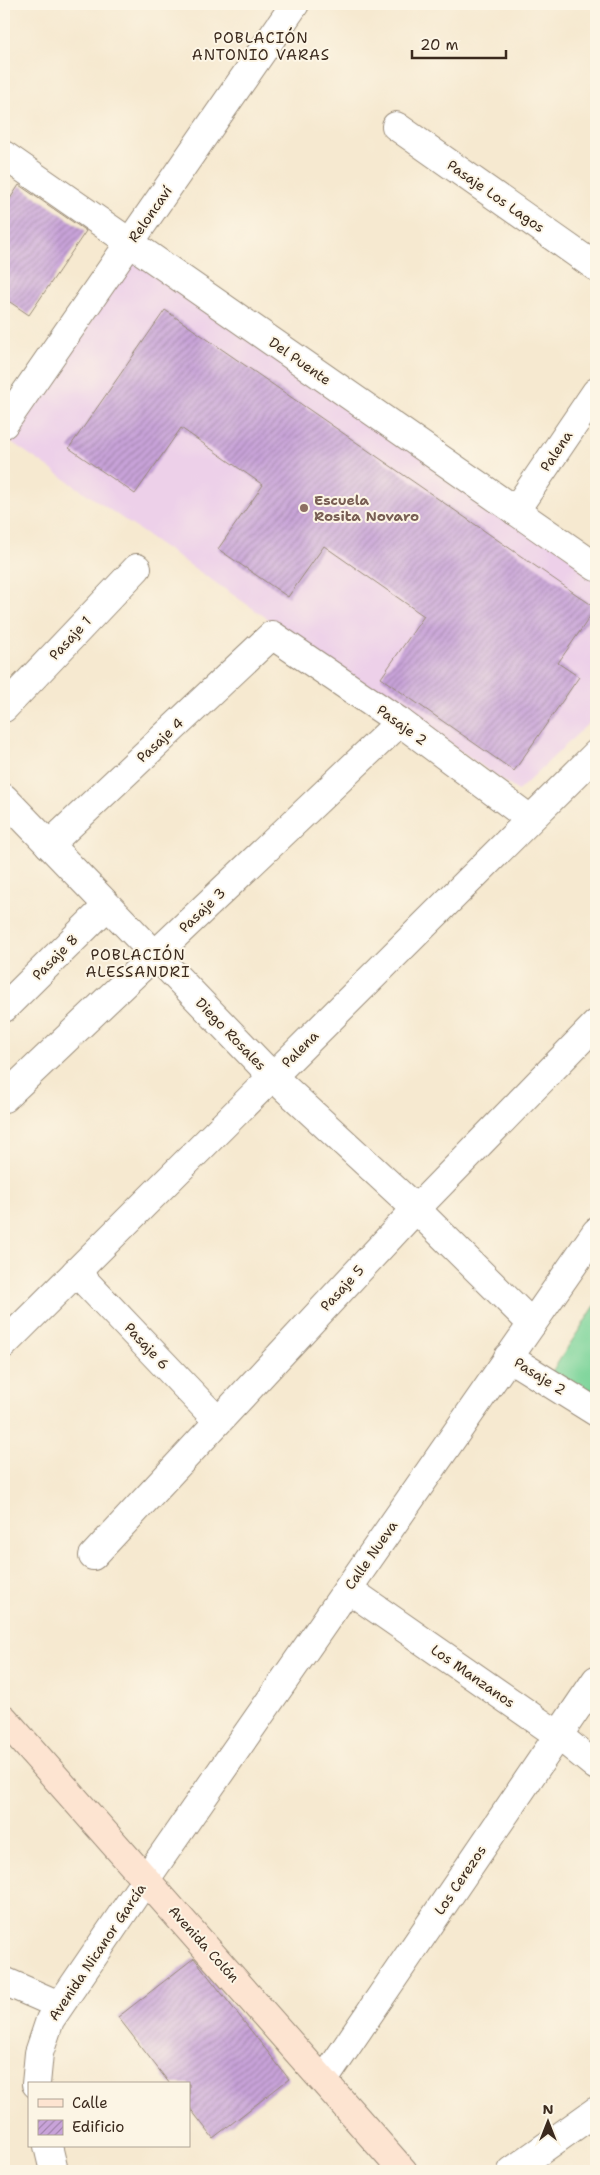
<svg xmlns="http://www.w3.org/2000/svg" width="600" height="2175" viewBox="0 0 600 2175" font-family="'Shantell Sans',sans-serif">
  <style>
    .built { fill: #edd0e9 }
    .pitch { fill: #7bd49a; stroke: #5b7f5c }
    .building { fill: url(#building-hatch) }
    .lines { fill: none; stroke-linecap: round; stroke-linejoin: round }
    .minor-casing { stroke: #988a77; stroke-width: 30 }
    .tertiary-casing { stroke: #988a77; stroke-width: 30 }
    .secondary-casing { stroke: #988a77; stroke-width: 30 }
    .minor { stroke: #fff; stroke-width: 28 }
    .tertiary { stroke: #fff; stroke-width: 28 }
    .secondary { stroke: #fde4d1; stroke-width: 28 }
    .education-dot { fill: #8d6e63; stroke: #fcf5e5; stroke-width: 2 }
    .labels { text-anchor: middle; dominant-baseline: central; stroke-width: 4; stroke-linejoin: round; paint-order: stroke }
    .street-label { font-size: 14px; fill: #3b2a1e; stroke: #fcf5e5 }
    .education-label { font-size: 14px; font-weight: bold; fill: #785e54; stroke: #fcf5e5; text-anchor: start }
    .neighbourhood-label { font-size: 15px; letter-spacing: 1px; fill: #3b2a1e; stroke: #fcf5e5 }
  </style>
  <defs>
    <pattern id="building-hatch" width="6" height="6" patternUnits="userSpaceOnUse" patternTransform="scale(1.25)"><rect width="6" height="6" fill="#c8a3d9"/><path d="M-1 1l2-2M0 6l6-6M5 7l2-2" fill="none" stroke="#a485af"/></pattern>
  </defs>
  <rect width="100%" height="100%" fill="#fcf5e5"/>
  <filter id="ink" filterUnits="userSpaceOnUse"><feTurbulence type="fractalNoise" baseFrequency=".02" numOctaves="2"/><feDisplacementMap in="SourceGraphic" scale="10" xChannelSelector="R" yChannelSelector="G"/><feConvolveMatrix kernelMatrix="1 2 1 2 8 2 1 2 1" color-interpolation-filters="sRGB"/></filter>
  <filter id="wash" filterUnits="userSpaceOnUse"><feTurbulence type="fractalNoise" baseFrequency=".0096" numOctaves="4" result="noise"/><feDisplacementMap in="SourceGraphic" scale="20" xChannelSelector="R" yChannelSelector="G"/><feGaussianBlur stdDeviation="1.12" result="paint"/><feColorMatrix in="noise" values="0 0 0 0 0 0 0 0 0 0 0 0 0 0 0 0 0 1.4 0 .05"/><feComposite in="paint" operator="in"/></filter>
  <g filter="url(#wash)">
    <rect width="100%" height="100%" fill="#f6e9d0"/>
    <polygon class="built" points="139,251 596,575 596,716 518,791 10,441"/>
    <polygon class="pitch" points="596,1304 596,1402 551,1373"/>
    <g id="blocks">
      <g class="building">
        <polygon points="19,185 86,231 29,315 4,298 4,208"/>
        <polygon points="165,310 596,608 558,663 579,677 514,771 381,678 424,616 324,546 288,597 218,549 263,485 181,428 135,494 69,448"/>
        <polygon points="194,1958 289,2079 213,2138 189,2107 189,2084 170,2084 118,2017"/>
      </g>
    </g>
  </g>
  <g filter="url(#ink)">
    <use href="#blocks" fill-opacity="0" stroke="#988a77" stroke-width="1"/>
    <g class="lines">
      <g class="minor-casing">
        <g id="minor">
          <polyline points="396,126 596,267"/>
          <polyline points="4,155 596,567"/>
          <polyline points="4,424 295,4"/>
          <polyline points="515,511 596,392"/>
          <polyline points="4,708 137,568"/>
          <polyline points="4,798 272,1076 416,1209 532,1324"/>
          <polyline points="49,845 272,635 400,722 530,819"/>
          <polyline points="4,1008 107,906"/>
          <polyline points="4,1098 400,722"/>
          <polyline points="76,1272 218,1421"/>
          <polyline points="4,1344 596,754"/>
          <polyline points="508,1357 596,1412"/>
          <polyline points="93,1556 416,1209 596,1024"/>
          <polyline points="348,1589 558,1735 596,1766"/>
          <polyline points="146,1879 596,1232"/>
          <polyline points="4,1981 59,2005"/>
          <polyline points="324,2080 596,1680"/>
          <polyline points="512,2171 596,2111"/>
        </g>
      </g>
      <g class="tertiary-casing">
        <g id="tertiary">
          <polyline points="36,2084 39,2053 50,2020 146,1879"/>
          <polyline points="48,2146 54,2171"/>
        </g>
      </g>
      <g class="secondary-casing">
        <polyline id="secondary" points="4,1719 403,2171"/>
      </g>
      <use href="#minor" class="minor"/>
      <use href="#tertiary" class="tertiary"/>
      <use href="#secondary" class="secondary"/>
    </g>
  </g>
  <circle class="education-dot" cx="304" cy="508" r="5"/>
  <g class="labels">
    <g class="street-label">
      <text transform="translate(496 196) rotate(35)">Pasaje Los Lagos</text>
      <text transform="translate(150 214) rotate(-55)">Reloncaví</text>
      <text transform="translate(300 361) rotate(35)">Del Puente</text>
      <text transform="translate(556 451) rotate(-56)">Palena</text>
      <text transform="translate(70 638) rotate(-47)">Pasaje 1</text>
      <text transform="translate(402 725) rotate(36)">Pasaje 2</text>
      <text transform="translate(160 740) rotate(-43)">Pasaje 4</text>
      <text transform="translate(202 910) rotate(-44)">Pasaje 3</text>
      <text transform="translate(55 957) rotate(-45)">Pasaje 8</text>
      <text transform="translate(231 1034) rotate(46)">Diego Rosales</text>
      <text transform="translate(300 1049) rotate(-45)">Palena</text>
      <text transform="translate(342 1288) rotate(-47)">Pasaje 5</text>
      <text transform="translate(147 1346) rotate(47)">Pasaje 6</text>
      <text transform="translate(540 1376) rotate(32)">Pasaje 2</text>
      <text transform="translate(371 1555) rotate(-55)">Calle Nueva</text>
      <text transform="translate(473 1676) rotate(35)">Los Manzanos</text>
      <text transform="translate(460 1880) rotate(-56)">Los Cerezos</text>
      <text transform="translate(204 1944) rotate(48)">Avenida Colón</text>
      <text transform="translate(97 1952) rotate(-56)">Avenida Nicanor García</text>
    </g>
    <g class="education-label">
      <text x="314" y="500">Escuela<tspan x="314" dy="16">Rosita Novaro</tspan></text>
    </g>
    <g class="neighbourhood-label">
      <text x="261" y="38">POBLACIÓN<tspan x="261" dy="17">ANTONIO VARAS</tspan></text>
      <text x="138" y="955">POBLACIÓN<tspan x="138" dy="17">ALESSANDRI</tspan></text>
    </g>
  </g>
  <rect width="600" height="2175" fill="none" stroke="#fcf5e5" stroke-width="20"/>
  <rect x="28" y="2082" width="162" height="65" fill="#fcf5e5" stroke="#afa495"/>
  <rect x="38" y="2099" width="25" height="8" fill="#fde4d1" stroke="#afa495"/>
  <text x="72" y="2108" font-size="15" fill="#3b2a1e">Calle</text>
  <rect x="38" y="2120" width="25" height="15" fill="url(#building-hatch)" stroke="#afa495"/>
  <text x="72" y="2132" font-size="15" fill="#3b2a1e">Edificio</text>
  <g transform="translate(548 2122)" stroke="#fcf5e5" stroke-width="4" paint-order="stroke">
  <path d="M0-4L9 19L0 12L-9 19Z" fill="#3b2a1e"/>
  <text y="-8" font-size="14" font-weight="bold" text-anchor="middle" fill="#3b2a1e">N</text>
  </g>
  <path d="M412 50v8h94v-8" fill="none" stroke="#3b2a1e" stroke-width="2.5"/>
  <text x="420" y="50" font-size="15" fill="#3b2a1e" stroke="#fcf5e5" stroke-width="4" paint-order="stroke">20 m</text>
</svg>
